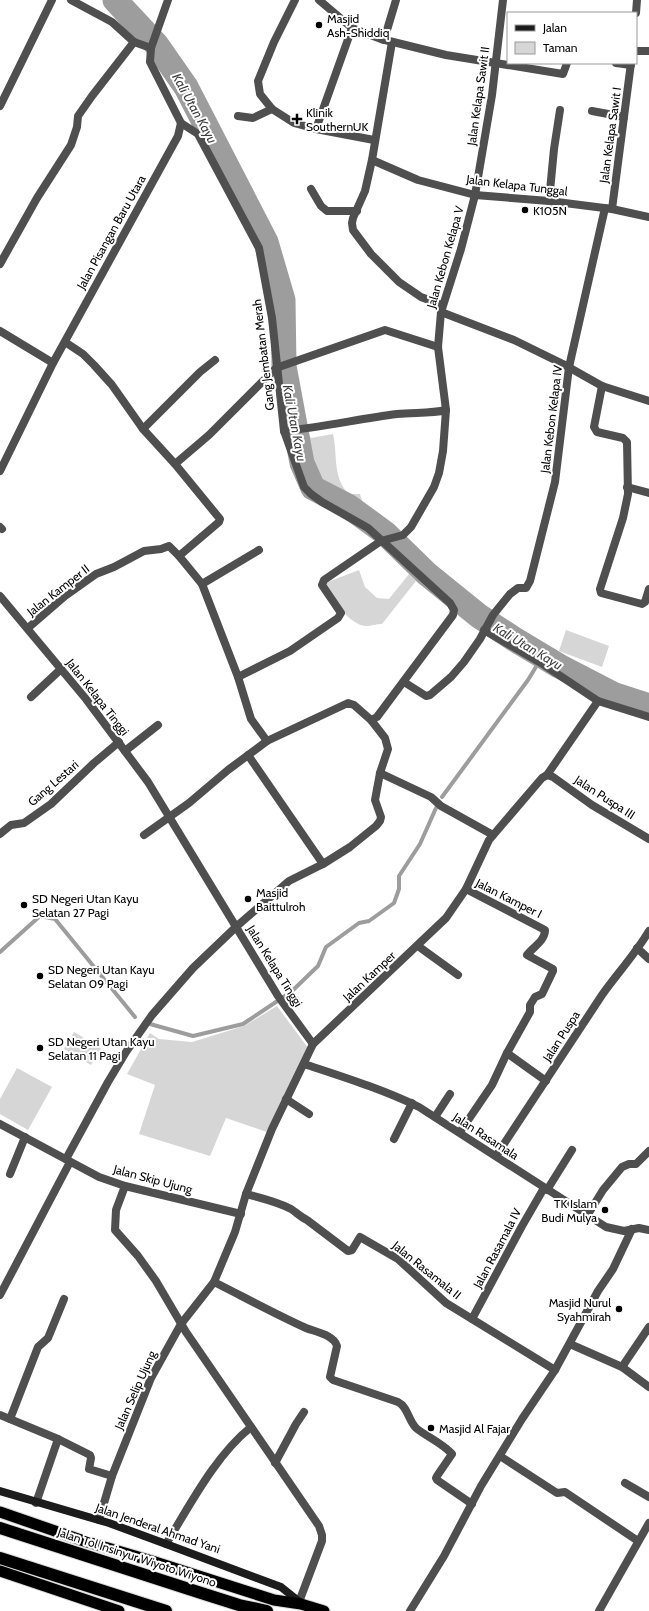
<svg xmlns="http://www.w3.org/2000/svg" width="649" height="1611" viewBox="0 0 649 1611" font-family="Cabin,sans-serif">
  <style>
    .green { fill: #d6d6d6 }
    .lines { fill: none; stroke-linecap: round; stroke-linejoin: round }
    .stream { stroke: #9d9d9d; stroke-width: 4 }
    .river { stroke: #9d9d9d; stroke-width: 25 }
    .trunk-casing { stroke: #dbdbdb; stroke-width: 13 }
    .motorway-casing { stroke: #dbdbdb; stroke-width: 14 }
    .minor { stroke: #4f4f4f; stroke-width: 8 }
    .tertiary { stroke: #4f4f4f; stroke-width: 8 }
    .secondary { stroke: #1c1c1c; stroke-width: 8 }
    .trunk { stroke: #000; stroke-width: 11 }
    .motorway { stroke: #000; stroke-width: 12 }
    .poi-dot { fill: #000; stroke: #fff; stroke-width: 1.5 }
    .labels { text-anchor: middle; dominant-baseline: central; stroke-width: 4; stroke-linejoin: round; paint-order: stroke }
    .poi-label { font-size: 12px; fill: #000; stroke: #fff; text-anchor: start }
    .street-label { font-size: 12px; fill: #000; stroke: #fff }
    .water-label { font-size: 13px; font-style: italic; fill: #3e3e3e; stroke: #fff }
  </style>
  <rect width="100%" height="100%" fill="#fff"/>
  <g class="green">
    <path d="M306 430 311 438 333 434C338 455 332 478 349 494H360L363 504 361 513 339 498 330 488 310 472 299 431Z"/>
    <path d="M359 570 365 587 377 598 389 599 409 574 416 581 382 624C377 624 371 626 366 626 348 625 332 597 325 583Z"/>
    <polygon points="566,630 609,646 602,667 559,651"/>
    <polygon points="277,1006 308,1048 267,1132 226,1118 210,1156 139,1134 155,1085 127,1074 150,1033 159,1039 192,1042 244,1026"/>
    <polygon points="74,1032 101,1048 91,1065 64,1049"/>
    <polygon points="17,1068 52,1087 28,1130 0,1114 0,1099"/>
  </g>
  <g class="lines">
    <g class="stream">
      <polyline points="442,797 528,680 542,657"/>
      <polyline points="0,952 40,916 55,919 135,1017"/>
      <polyline points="150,1024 193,1036 243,1024 291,992 318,966 326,947 359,923 369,921 394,903 399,889 399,876 420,844 436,808"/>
    </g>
    <polyline class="river" points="115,0 156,44 186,87 266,242 283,300 284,366 302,463 313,488 348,506 385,533 427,574 479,616 514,639 559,666 615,695 649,706"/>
    <g class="trunk-casing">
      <g id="trunk">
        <polyline points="0,1512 84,1541 152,1561 274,1600 301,1604 324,1611"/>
        <polyline points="0,1571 119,1611"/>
      </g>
    </g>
    <g class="motorway-casing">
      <g id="motorway">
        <polyline points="0,1528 198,1592 239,1605 267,1611"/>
        <polyline points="0,1558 166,1611"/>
      </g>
    </g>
    <g class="minor">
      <polyline points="71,0 112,22 134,42 151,48"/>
      <polyline points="295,0 274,42 258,81 260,94 272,109 294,123 316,129 374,140"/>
      <polyline points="319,0 352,28 381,39 446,55 563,74 567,63"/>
      <polyline points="636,13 637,0"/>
      <polyline points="384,40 396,0"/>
      <polyline points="392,42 372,160 365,191 353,218 352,223 353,230 371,254 399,282 421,297 442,305"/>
      <polyline points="636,51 649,51"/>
      <polyline points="616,63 631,65"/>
      <polyline points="0,106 52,0"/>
      <polyline points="592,111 624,117"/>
      <polyline points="238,116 253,118 272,109"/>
      <polyline points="181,123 198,134 259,248 272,318 284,431 304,487 311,494 322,502 368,528 450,603 454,610 453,615 377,717 371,720"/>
      <polyline points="316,129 352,28"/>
      <polyline points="372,160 418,180 475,195 549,201 612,209 649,217"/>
      <polyline points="311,189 321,206 327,211 357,211"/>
      <polyline points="549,201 554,149 560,110"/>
      <polyline points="612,209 631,63"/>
      <polyline points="0,264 37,198 71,145 77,127 78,116 92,96 134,42"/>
      <polyline points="441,312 514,340 563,364 602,386 649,401"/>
      <polyline points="0,331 53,363"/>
      <polyline points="65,342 83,354 94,365 112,385 143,429 175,464 220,519 219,522 179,556"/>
      <polyline points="602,386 594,427 597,432 623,438 627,442 628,494 623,518 600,589 601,593 642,604 645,602 649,589"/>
      <polyline points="143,429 200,372 215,360"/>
      <path d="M284 431C322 427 359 419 397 414 413 412 430 414 446 410"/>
      <polyline points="175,464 209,435 276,368 385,330 438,347"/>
      <polyline points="627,487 649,493"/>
      <polyline points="0,527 2,529"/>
      <polyline points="202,584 259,550"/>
      <polyline points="0,596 86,699 148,782 278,996 313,1044"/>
      <polyline points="28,628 65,596 96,574 114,567 144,551 161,549 169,546 179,556 202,584 238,677 251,719 267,741"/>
      <polyline points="484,630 541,663 598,701"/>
      <polyline points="238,677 290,651 338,618 341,613 322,585 324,580 381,541 403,535 411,527 434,487 439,473 443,451 446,410 438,347 441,312 461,249 475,195 492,95 503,0"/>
      <polyline points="404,682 426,696 430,695 451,677 464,662 480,639 493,615 510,594 518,588 526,588 530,581 555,482 569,367 605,208"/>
      <polyline points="31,697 61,669"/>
      <polyline points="125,751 158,725"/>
      <polyline points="248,755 323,864"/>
      <polyline points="380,773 431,797 441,806 493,835"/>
      <polyline points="547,775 553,777 592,805 649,839"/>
      <polyline points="0,834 11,825 24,823 51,804 94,763 119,742"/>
      <polyline points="418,946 458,975"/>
      <polyline points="637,948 649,959"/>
      <polyline points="507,1053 546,1081"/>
      <path d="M304 1064C343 1077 382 1089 419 1107L606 1227 624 1231 639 1228 649 1230"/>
      <polyline points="286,1099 309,1114"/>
      <polyline points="435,1117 450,1094"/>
      <polyline points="0,1124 99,1177 125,1186 241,1214"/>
      <path d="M460 1132 492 1085 507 1053 530 1012V1005L535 997 542 994 553 971V969L527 955C533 947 545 941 545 930L466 889"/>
      <polyline points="394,1139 412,1103"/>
      <path d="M496 1156 602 995C617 974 636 953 649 931"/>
      <polyline points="66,1159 108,1082 126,1052 152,1015 193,968 237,926 289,881 323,864 350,847 376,826 380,821 381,817 375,800 380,773 388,749 385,738 371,720 354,705 348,703 267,741 228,770 189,803 144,835"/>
      <polyline points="10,1174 25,1137"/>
      <polyline points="125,1186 116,1210 115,1230 138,1256 156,1281 186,1332 319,1526 322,1535 322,1541 299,1602"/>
      <polyline points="547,1190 572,1150"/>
      <path d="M246 1194C261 1198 278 1202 291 1209 297 1213 301 1217 307 1220L348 1251 352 1250 360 1237 398 1259 446 1303 555 1370"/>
      <polyline points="587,1216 603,1190 622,1167 629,1164 636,1164 649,1151"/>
      <path d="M214 1282C244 1297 275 1314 306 1328 316 1332 334 1335 337 1346L330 1377 333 1380 398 1402C408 1407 408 1420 416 1428 427 1437 442 1443 452 1454L437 1476 436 1478 437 1480 472 1504"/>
      <polyline points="0,1295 70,1162"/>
      <polyline points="472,1319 522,1226 544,1188"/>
      <polyline points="570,1344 622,1367 649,1387"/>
      <polyline points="622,1367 649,1327"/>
      <polyline points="0,1415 58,1439 90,1455 91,1458 89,1469 112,1476"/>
      <polyline points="10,1419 38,1347 48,1338 64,1299"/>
      <polyline points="500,1456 557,1493 565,1492 638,1541"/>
      <polyline points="275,1463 296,1424 304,1412"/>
      <polyline points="625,1483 649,1497"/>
      <polyline points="36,1503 58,1439"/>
      <polyline points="99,1520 112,1476 151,1378 181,1324 214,1282 235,1232 246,1194 272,1129 313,1044 446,918 466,889 489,840 542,778 547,775 598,701 649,717"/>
      <path d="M166 1544C190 1505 215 1456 251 1427"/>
      <polyline points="410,1611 444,1556 481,1486 522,1419 555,1370 598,1291 613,1269 632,1229"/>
    </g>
    <g class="tertiary">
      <polyline points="0,471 53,363 178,136 181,123 150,62 151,48 168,0"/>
      <polyline points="599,1611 649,1523"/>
    </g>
    <polyline class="secondary" points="0,1491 109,1523 166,1544 281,1587 301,1603"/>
    <use href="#trunk" class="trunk"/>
    <use href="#motorway" class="motorway"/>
  </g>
  <g class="poi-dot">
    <circle cx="319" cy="25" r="4"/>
    <path d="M295 113h4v4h4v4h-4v4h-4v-4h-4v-4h4z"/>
    <circle cx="525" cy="210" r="4"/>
    <circle cx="248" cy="899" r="4"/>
    <circle cx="24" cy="905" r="4"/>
    <circle cx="40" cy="976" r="4"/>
    <circle cx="40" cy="1048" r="4"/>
    <circle cx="605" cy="1210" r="4"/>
    <circle cx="619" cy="1309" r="4"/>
    <circle cx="431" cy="1428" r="4"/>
  </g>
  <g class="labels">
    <g class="poi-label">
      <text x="327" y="18">Masjid<tspan x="327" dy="14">Ash-Shiddiq</tspan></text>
      <text x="306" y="112">Klinik<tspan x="306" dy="14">SouthernUK</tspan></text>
      <text x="533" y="210">K105N</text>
      <text x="256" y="892">Masjid<tspan x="256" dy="14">Baittulroh</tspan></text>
      <text x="32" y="898">SD Negeri Utan Kayu<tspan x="32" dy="14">Selatan 27 Pagi</tspan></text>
      <text x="48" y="969">SD Negeri Utan Kayu<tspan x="48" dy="14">Selatan 09 Pagi</tspan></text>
      <text x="48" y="1041">SD Negeri Utan Kayu<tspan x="48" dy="14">Selatan 11 Pagi</tspan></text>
      <text x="597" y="1203" text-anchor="end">TK Islam<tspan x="597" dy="14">Budi Mulya</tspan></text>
      <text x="611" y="1302" text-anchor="end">Masjid Nurul<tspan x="611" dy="14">Syahmirah</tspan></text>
      <text x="439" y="1428">Masjid Al Fajar</text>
    </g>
    <g class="street-label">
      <text transform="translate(478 96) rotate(-82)">Jalan Kelapa Sawit II</text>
      <text transform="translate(610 135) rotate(-82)">Jalan Kelapa Sawit I</text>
      <text transform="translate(517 185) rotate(7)">Jalan Kelapa Tunggal</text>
      <text transform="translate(111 232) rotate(-61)">Jalan Pisangan Baru Utara</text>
      <text transform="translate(445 257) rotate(-74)">Jalan Kebon Kelapa V</text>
      <text transform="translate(263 355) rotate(-97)">Gang Jembatan Merah</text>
      <text transform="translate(551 419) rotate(-83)">Jalan Kebon Kelapa IV</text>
      <text transform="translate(58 590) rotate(-38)">Jalan Kamper II</text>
      <text transform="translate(98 697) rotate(52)">Jalan Kelapa Tinggi</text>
      <text transform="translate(53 783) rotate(-41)">Gang Lestari</text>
      <text transform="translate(605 797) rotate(33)">Jalan Puspa III</text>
      <text transform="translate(509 898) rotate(27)">Jalan Kamper I</text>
      <text transform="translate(275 966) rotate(58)">Jalan Kelapa Tinggi</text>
      <text transform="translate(369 976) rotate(-43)">Jalan Kamper</text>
      <text transform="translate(561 1036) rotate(-57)">Jalan Puspa</text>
      <text transform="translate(486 1136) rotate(33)">Jalan Rasamala</text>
      <text transform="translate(153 1179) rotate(15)">Jalan Skip Ujung</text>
      <text transform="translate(497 1248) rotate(-62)">Jalan Rasamala IV</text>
      <text transform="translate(427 1270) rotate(39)">Jalan Rasamala II</text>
      <text transform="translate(135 1390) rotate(-66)">Jalan Selip Ujung</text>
      <text transform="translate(158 1528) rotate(19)">Jalan Jenderal Ahmad Yani</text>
      <text transform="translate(137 1557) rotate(18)">Jalan Tol Insinyur Wiyoto Wiyono</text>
    </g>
    <g class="water-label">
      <text transform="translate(195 108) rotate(61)">Kali Utan Kayu</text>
      <text transform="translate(295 423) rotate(79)">Kali Utan Kayu</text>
      <text transform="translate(528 646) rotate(31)">Kali Utan Kayu</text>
    </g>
  </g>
  <rect x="507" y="12" width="130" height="52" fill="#ffffff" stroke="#999999"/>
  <rect x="515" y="25" width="20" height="6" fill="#1c1c1c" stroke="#999999"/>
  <text x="543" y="32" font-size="12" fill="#000000">Jalan</text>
  <rect x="515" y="42" width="20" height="12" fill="#d6d6d6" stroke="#999999"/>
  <text x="543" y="52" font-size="12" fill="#000000">Taman</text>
</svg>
